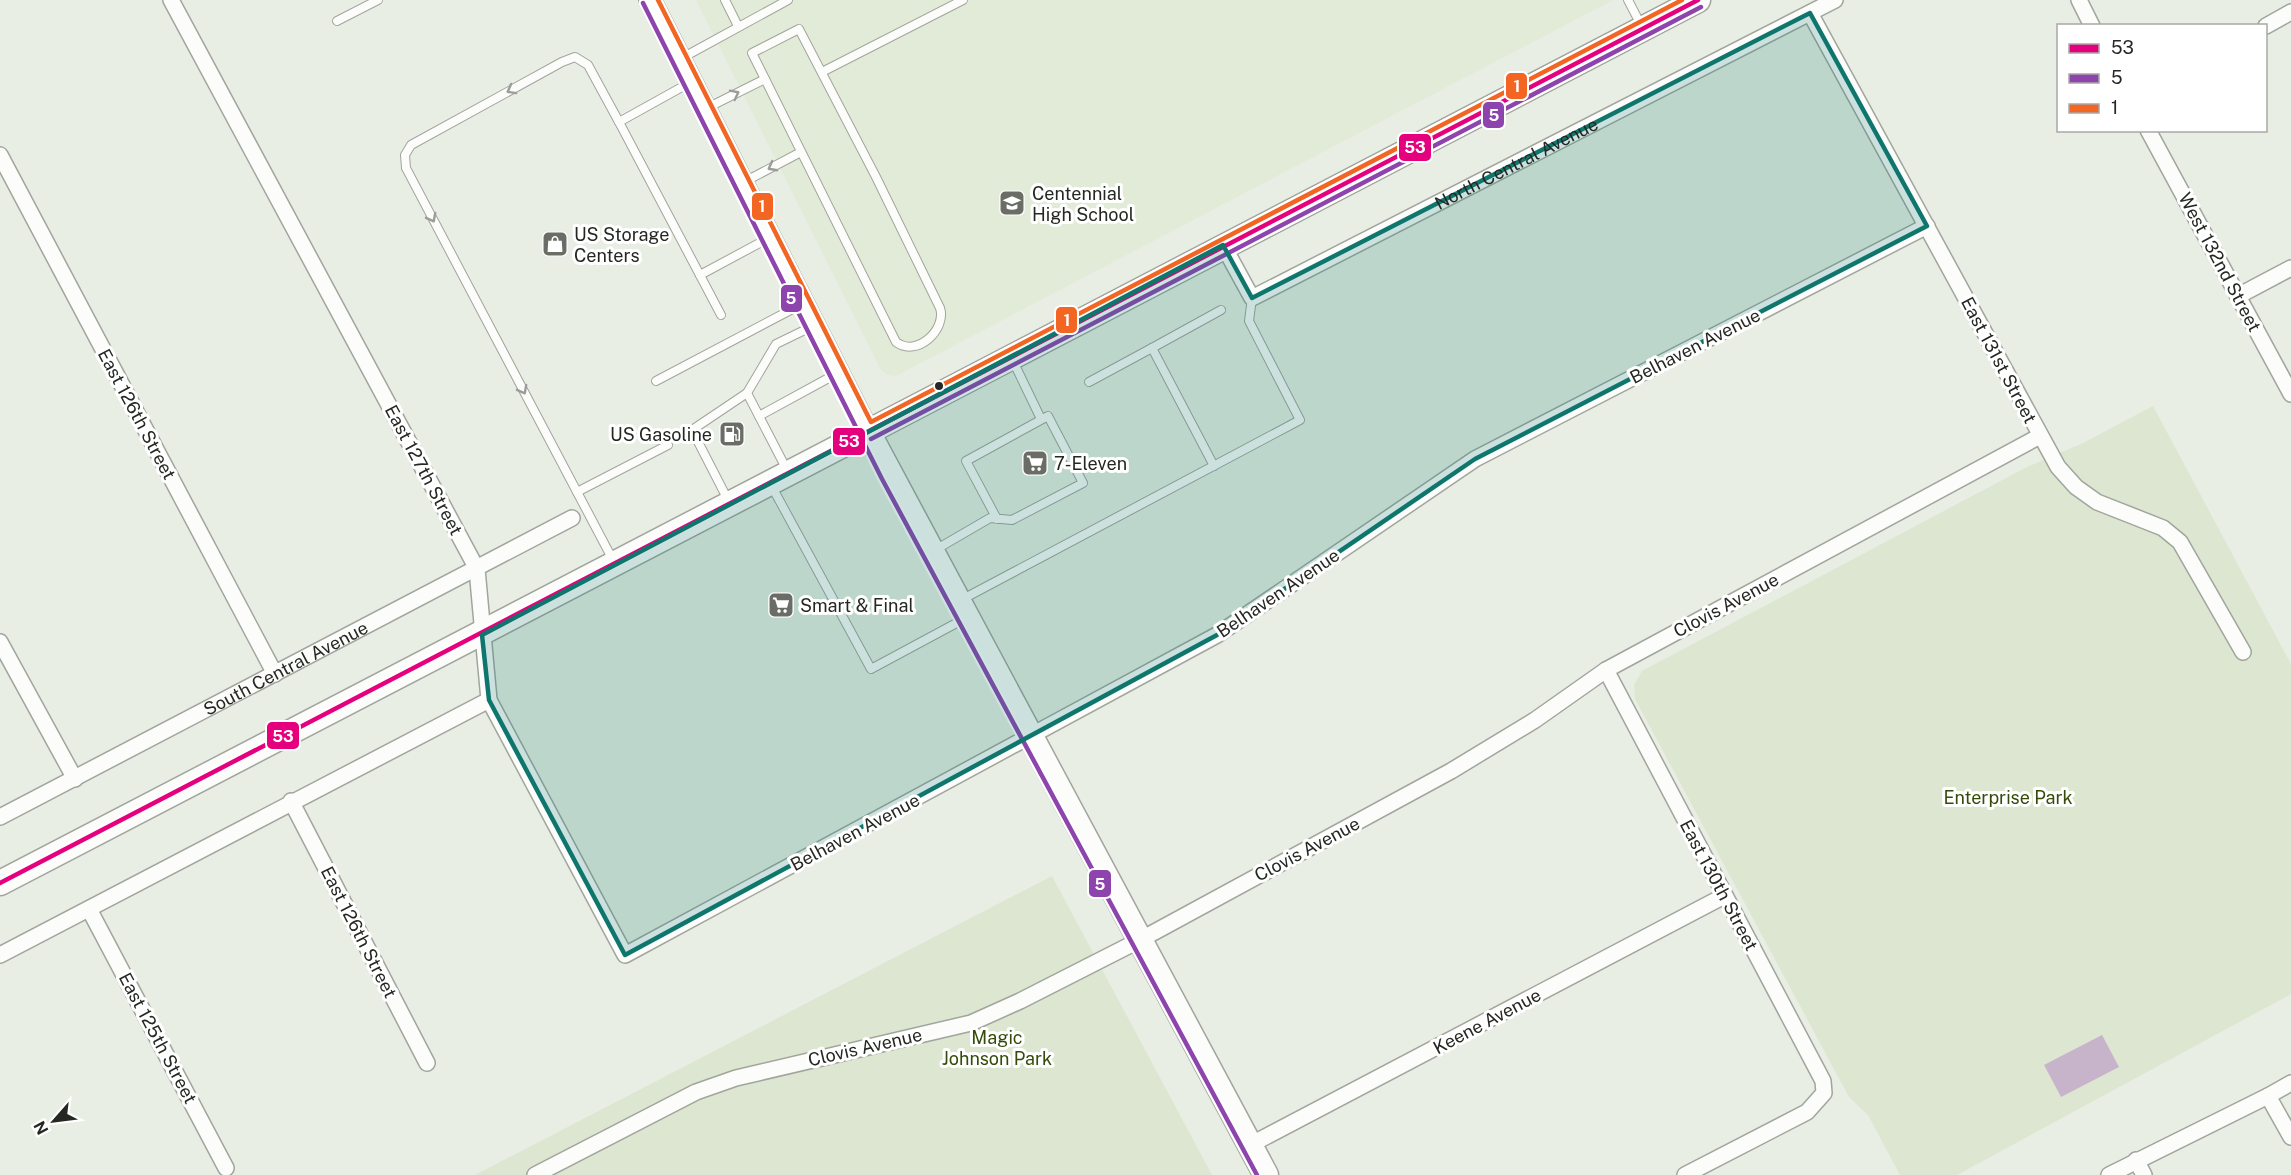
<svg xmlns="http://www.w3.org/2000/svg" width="2291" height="1175" viewBox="0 0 2291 1175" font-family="'Public Sans',sans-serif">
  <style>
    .built { fill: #e2ebd8 }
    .green { fill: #dce6d0 }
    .water { fill: #c8b4ca }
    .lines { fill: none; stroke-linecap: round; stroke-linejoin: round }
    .lane-casing { stroke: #a1a59d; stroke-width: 10 }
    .street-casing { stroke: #a1a59d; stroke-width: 18 }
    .secondary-casing { stroke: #a1a59d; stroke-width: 24 }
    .primary-casing { stroke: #a1a59d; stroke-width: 27 }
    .lane { stroke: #fcfcfb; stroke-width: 8 }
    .street { stroke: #fcfcfb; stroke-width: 15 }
    .secondary { stroke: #fcfcfb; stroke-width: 21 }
    .primary { stroke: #fcfcfb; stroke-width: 24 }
    .bus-1-casing { stroke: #fff; stroke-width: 9 }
    .bus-2-casing { stroke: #fff; stroke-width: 9 }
    .bus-3-casing { stroke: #fff; stroke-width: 9 }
    .bus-1 { stroke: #e5007d; stroke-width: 4.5 }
    .bus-2 { stroke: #8e44ad; stroke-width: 4.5 }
    .bus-3 { stroke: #f26522; stroke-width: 4.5 }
    .oneway { stroke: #9b9d99 }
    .marked { fill: #0f766e; fill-opacity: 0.2; stroke: #0f766e; stroke-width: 4.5; stroke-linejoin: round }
    .bus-dot { fill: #252822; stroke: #fff; stroke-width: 2 }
    .labels { text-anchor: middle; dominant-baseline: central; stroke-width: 6; stroke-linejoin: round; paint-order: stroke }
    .street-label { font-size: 18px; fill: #252822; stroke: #fff }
    .poi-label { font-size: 18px; fill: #252822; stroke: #fff; text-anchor: start }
    .park-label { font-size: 18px; fill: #344b09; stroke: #fff }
    .line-badge { stroke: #fff; stroke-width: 2 }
    .badge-label { font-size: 16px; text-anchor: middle; font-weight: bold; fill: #fff }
  </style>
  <rect width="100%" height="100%" fill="#e9eee4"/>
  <polygon class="built" points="696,0 1613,0 896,376 888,375 881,370"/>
  <g class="green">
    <polygon points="2153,406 2291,664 2291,994 1957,1175 1900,1175 1868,1115 1849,1097 1635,699 1634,685 1642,671 2025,468 2083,443"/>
    <polygon points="1052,876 1212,1175 475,1175"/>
  </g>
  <polygon class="water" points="2102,1035 2119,1067 2061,1097 2044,1065"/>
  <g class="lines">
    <g class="lane-casing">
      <g id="lane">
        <polyline points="725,0 738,26"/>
        <polyline points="1628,0 1641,25"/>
        <polyline points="337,21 378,0"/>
        <path d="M799 29 876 177 940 308C947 329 917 358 896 342L752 53Z"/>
        <polyline points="682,58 788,0"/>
        <polyline points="822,72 963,0"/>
        <polyline points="707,108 765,79"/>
        <polyline points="619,122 721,315"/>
        <polyline points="744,182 801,152"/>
        <polyline points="700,275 767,239"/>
        <polyline points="1152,348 1221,310"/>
        <polyline points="1013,361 1041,419"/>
        <polyline points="656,381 802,304"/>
        <polyline points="1089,382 1152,348 1214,466"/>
        <polyline points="747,393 788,472"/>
        <polyline points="759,416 836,374"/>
        <polyline points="771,485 871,669 964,619"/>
        <polyline points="577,492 668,445"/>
        <polyline points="728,500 692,430 747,393 776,344 813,326"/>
        <polyline points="935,550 990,518 1012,520 1083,483 1048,416 966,461 997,519"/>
        <polyline points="614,562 406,168 405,155 411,145 562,62 575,57 588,65 619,122 691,82"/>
        <polyline points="961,600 1300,420 1249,321 1252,298"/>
      </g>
    </g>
    <g class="street-casing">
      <g id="street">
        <polyline points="171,0 477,569 489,700 625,955 1217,635 1475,459 1927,226"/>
        <polyline points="2079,0 2092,26"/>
        <polyline points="1810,13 2058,467 2076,487 2097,502 2163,528 2180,542 2243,652"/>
        <polyline points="2266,26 2291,12"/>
        <polyline points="2148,130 2291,394"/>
        <polyline points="0,155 275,674"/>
        <path id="s1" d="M1223 245 1252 298 1835 0"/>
        <polyline points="2238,296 2291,268"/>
        <polyline points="0,642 75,779"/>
        <polyline points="1606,670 1823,1081 1824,1093 1807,1112 1685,1175"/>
        <polyline points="291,801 427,1063"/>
        <path id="s2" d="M0 817 572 518"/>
        <polyline points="89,909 226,1168"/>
        <polyline points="0,955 489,700"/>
        <polyline points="2291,1083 2268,1096 2291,1137"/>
        <polyline points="1250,1145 1724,896"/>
        <polyline points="2136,1160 2144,1175"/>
        <polyline points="535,1175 696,1092 736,1078 971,1023 1020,1001 1138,941 1451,771 1535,720 1606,670 2040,436"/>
        <polyline points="2109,1175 2268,1096"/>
      </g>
    </g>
    <g class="secondary-casing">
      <polyline id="secondary" points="650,0 868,432"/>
    </g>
    <g class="primary-casing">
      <g id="primary">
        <polyline points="868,432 1266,1175"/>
        <path d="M0 883C568 591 1131 293 1698 0"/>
      </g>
    </g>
    <use href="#lane" class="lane"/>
    <use href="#street" class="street"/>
    <use href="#secondary" class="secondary"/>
    <use href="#primary" class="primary"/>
    <g class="bus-1-casing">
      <polyline id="bus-1" points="0,883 1698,0"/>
    </g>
    <g class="bus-2-casing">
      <g id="bus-2">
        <polyline points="643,3 882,479 1257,1175"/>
        <polyline points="871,439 1701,7"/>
      </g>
    </g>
    <g class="bus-3-casing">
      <polyline id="bus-3" points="658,0 871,422 1682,0"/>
    </g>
    <use href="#bus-1" class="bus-1"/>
    <use href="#bus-2" class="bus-2"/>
    <use href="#bus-3" class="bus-3"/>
  </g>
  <defs><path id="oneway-chevron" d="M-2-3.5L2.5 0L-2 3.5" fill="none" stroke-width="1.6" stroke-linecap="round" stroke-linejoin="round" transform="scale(1.5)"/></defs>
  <g class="oneway">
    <use href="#oneway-chevron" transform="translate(511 90) rotate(151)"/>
    <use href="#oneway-chevron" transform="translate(735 94) rotate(-27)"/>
    <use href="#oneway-chevron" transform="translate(772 167) rotate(152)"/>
    <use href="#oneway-chevron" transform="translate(432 218) rotate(62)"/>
    <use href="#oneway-chevron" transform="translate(523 390) rotate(62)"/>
  </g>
  <path class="marked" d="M1810 13 1927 226 1475 459 1217 635 625 955 489 700 482 635 1223 245 1252 298Z"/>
  <defs>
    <g id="school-square" transform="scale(1.35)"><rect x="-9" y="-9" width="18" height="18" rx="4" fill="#6a6d66" stroke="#fff"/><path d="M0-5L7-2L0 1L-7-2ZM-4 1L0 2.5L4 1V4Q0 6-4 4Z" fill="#fff"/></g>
    <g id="shop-square" transform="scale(1.35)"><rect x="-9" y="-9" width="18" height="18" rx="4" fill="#6a6d66" stroke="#fff"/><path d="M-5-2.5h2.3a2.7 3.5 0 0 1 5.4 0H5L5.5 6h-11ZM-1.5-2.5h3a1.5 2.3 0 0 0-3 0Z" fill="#fff"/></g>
    <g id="fuel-square" transform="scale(1.35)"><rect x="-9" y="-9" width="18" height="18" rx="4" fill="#6a6d66" stroke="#fff"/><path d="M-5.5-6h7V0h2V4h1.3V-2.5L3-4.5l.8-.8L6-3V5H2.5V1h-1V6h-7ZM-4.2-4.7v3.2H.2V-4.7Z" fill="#fff"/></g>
    <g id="supermarket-square" transform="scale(1.35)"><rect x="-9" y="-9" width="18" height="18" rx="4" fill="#6a6d66" stroke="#fff"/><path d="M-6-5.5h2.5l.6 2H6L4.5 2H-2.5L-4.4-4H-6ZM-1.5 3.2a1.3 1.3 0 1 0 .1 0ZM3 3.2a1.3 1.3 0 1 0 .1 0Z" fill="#fff"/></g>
  </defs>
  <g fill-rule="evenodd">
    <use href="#school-square" x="1012" y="203"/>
    <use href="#shop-square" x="555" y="244"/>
    <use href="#fuel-square" x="732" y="434"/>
    <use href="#supermarket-square" x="1035" y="463"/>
    <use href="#supermarket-square" x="781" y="605"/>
  </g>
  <circle class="bus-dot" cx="939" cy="386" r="5"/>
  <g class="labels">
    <g class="street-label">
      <text stroke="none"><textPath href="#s1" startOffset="357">North Central Avenue</textPath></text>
      <text transform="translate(2220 262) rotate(62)">West 132nd Street</text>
      <text transform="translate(1695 346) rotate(-27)">Belhaven Avenue</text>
      <text transform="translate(1999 360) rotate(62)">East 131st Street</text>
      <text transform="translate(137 414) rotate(62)">East 126th Street</text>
      <text transform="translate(424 470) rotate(62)">East 127th Street</text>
      <text transform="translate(1278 593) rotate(-34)">Belhaven Avenue</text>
      <text transform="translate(1726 605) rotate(-28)">Clovis Avenue</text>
      <text stroke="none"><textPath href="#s2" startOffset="322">South Central Avenue</textPath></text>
      <text transform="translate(855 832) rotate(-28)">Belhaven Avenue</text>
      <text transform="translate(1307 849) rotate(-28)">Clovis Avenue</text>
      <text transform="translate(1719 885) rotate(62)">East 130th Street</text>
      <text transform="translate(359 932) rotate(63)">East 126th Street</text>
      <text transform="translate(1487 1021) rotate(-28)">Keene Avenue</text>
      <text transform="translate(158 1038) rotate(62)">East 125th Street</text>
      <text transform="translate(865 1047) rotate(-13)">Clovis Avenue</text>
    </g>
    <g class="poi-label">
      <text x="1032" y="193">Centennial<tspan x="1032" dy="21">High School</tspan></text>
      <text x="574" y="234">US Storage<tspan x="574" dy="21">Centers</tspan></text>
      <text x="712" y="434" text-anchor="end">US Gasoline</text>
      <text x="1054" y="463">7-Eleven</text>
      <text x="800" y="605">Smart &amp; Final</text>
    </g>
    <g class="park-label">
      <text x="2008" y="797">Enterprise Park</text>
      <text x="997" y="1037">Magic<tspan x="997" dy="21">Johnson Park</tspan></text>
    </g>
  </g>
  <g class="line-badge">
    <rect x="1505" y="72" width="23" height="28" rx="6" fill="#f26522"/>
    <rect x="1482" y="101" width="23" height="28" rx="6" fill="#8e44ad"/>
    <rect x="1398" y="133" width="34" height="29" rx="6" fill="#e5007d"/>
    <rect x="751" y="192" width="23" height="29" rx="6" fill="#f26522"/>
    <rect x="780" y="284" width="23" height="29" rx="6" fill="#8e44ad"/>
    <rect x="1055" y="306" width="23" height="28" rx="6" fill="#f26522"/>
    <rect x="832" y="427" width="34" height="29" rx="6" fill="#e5007d"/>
    <rect x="266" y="721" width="34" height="29" rx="6" fill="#e5007d"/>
    <rect x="1088" y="869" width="24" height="29" rx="6" fill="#8e44ad"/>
  </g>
  <g class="badge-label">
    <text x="1517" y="92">1</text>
    <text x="1494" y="121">5</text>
    <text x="1415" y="153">53</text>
    <text x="762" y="212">1</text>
    <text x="791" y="304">5</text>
    <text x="1067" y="326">1</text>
    <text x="849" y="447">53</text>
    <text x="283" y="742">53</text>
    <text x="1100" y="890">5</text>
  </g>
  <rect x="2057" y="24" width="210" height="108" fill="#ffffff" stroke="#a8a9a7" stroke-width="1.5"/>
  <rect x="2069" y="44" width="30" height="9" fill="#e5007d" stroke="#a8a9a7" stroke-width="1.5"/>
  <text x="2111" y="54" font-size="18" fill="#252822">53</text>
  <rect x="2069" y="74" width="30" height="9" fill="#8e44ad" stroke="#a8a9a7" stroke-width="1.5"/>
  <text x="2111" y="84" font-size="18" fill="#252822">5</text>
  <rect x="2069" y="104" width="30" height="9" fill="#f26522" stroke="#a8a9a7" stroke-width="1.5"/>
  <text x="2111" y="114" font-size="18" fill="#252822">1</text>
  <g transform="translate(54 1121) rotate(242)" stroke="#ffffff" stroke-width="4.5" paint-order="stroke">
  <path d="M0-4.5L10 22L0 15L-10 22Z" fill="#252822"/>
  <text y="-9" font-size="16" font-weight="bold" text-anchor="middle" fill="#252822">N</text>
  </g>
</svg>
